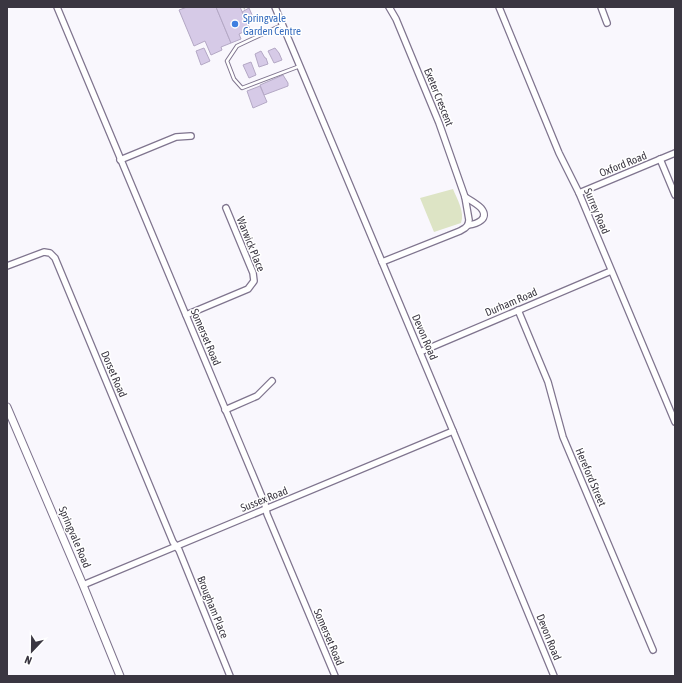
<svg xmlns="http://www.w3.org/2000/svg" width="682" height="683" viewBox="0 0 682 683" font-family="'Asap Condensed',sans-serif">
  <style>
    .green { fill: #dde4c5 }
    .building { fill: #d6cae7; stroke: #b4a8c5 }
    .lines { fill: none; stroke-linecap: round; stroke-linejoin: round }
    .service-casing { stroke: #7f748e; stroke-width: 4.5 }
    .minor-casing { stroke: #7f748e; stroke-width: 8 }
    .tertiary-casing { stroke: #7f748e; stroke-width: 9 }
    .path { stroke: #b0adb5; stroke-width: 1; stroke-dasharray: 3 3; stroke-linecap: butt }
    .service { stroke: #fff; stroke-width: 2.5 }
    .minor { stroke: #fff; stroke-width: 5.5 }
    .tertiary { stroke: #fff; stroke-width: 7 }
    .shop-dot { fill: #3f7fe0; stroke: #fff; stroke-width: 1.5 }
    .labels { text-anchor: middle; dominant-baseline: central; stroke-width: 3; stroke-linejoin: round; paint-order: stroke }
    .shop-label { font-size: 11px; fill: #366cbe; stroke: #fff; text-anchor: start }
    .street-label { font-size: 11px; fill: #3a3641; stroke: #fff }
  </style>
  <rect width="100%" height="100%" fill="#f9f7fd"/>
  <path class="green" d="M453 189C457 199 465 212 461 223L434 232 420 198Z"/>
  <g class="building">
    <polygon points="187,7 216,7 231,43 221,47 222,50 211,55 205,41 194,46 179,10"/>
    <polygon points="216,7 240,7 250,29 239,34 241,39 231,43"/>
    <polygon points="249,8 253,17 246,19 242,12"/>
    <polygon points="204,48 210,61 201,65 196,51"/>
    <polygon points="275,48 279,53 282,60 274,63 268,51"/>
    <polygon points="261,51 265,58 266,58 268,64 259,67 255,54"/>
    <polygon points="251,62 256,75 249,78 243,65"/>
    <polygon points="283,75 288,83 288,86 264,95 260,85"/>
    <polygon points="260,86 267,102 253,108 247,91"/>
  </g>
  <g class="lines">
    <g class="service-casing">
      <polyline id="service" points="282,25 237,46 227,61 234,79 242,88 300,66"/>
    </g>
    <g class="minor-casing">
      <g id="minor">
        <polyline points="57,7 265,504 267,514 335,676"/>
        <polyline points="275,7 453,431 554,676"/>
        <polyline points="499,7 559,153 579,193 675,422"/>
        <polyline points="601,7 607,23"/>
        <polyline points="660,159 675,195"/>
        <polyline points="120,160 176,137 191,136"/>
        <polyline points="579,193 675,153"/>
        <path d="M465 197C470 200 477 204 481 208 490 219 477 224 468 225"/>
        <polyline points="382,262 460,231 465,228 468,225 469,220 465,197 439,123 396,19 389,7"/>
        <polyline points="7,266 44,252 50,253 55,258 173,542 179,550 230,676"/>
        <polyline points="518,310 548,382 563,437 653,650"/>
        <polyline points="186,315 248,289 254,281 253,273 226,208"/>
        <polyline points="420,352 611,271"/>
        <polyline points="225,410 257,396 272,381"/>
        <polyline points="83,585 453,431"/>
      </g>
    </g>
    <g class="tertiary-casing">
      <polyline id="tertiary" points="7,407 83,585 120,676"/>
    </g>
    <g class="path">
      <polyline points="245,7 244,8 246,13"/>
      <polyline points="244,15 247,14 249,20 254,18"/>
    </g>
    <use href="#service" class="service"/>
    <use href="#minor" class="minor"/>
    <use href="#tertiary" class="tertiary"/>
  </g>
  <circle class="shop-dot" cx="235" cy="24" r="4"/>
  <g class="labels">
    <g class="shop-label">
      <text x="243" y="18">Springvale<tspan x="243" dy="13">Garden Centre</tspan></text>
    </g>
    <g class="street-label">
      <text transform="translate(439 97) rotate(68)">Exeter Crescent</text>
      <text transform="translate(623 164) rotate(-22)">Oxford Road</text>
      <text transform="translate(597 211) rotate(67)">Surrey Road</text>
      <text transform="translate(251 244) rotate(68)">Warwick Place</text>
      <text transform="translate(511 302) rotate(-23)">Durham Road</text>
      <text transform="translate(206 337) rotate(67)">Somerset Road</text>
      <text transform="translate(425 337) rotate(67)">Devon Road</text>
      <text transform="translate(114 374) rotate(67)">Dorset Road</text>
      <text transform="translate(591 477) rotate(67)">Hereford Street</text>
      <text transform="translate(264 499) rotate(-22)">Sussex Road</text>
      <text transform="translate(75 537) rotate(67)">Springvale Road</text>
      <text transform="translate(213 607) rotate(68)">Brougham Place</text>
      <text transform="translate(329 637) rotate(67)">Somerset Road</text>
      <text transform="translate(549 637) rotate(68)">Devon Road</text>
    </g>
  </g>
  <rect width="682" height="683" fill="none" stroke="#3a3641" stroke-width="16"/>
  <g transform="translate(32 651) rotate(202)" stroke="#ffffff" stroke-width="3" paint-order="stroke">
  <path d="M0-3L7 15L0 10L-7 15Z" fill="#3a3641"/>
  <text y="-6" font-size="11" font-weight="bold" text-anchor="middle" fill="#3a3641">N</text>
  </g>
</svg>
